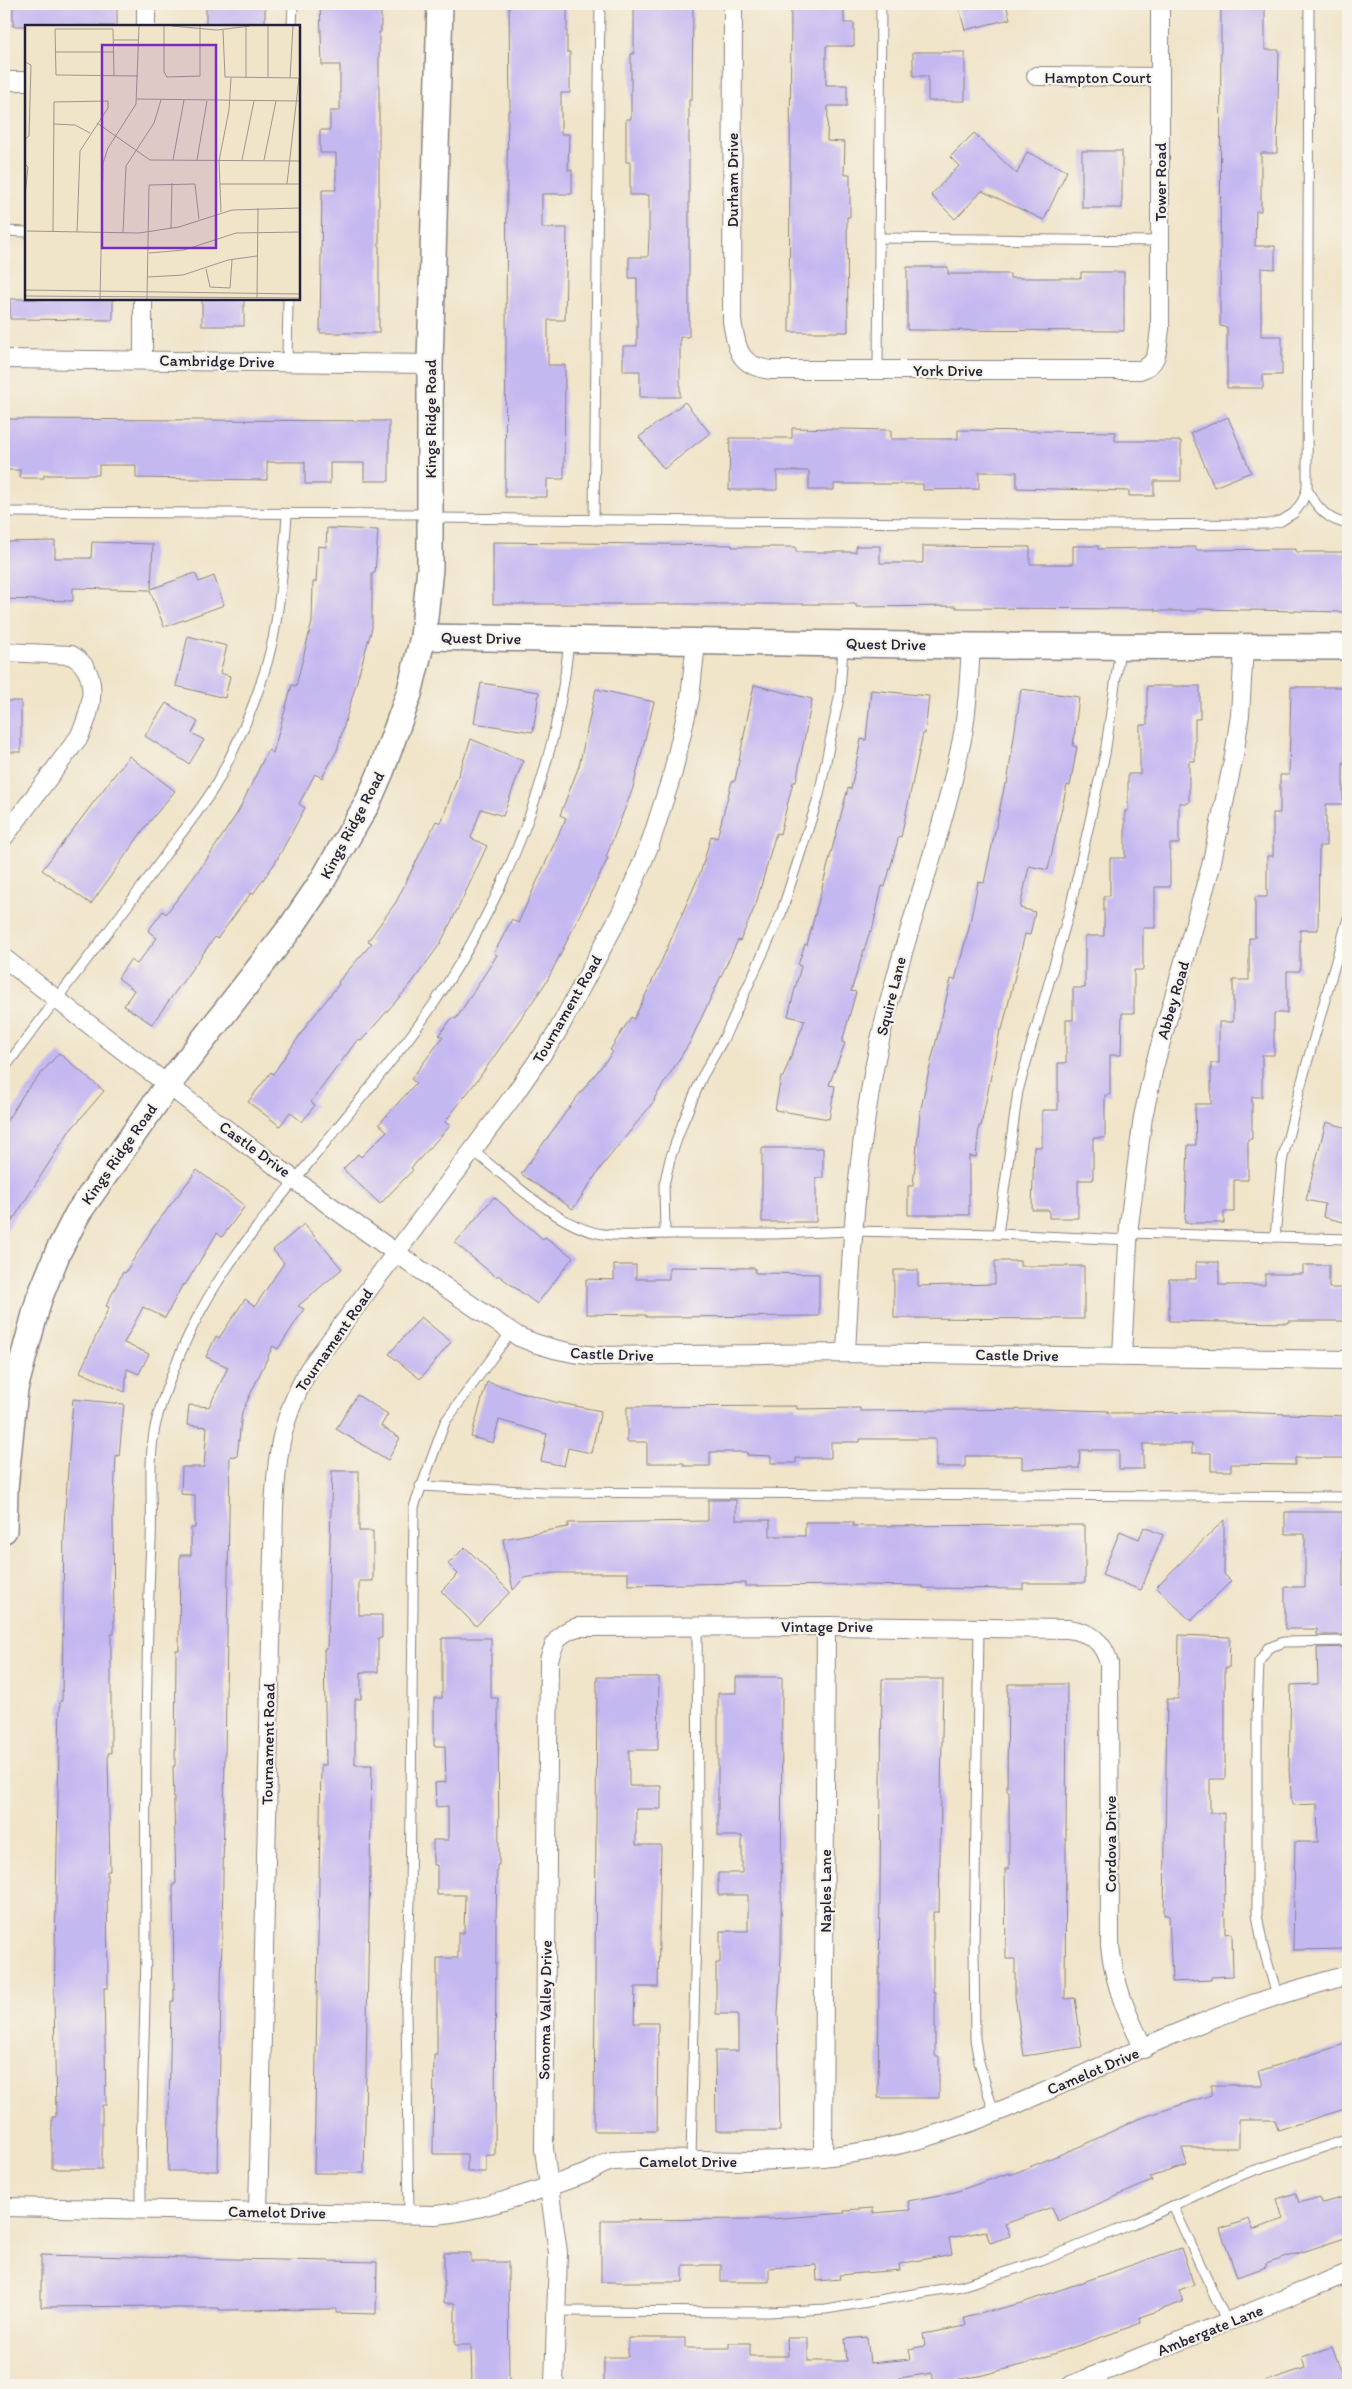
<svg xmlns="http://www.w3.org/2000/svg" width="1352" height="2389" viewBox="0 0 1352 2389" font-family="Itim,sans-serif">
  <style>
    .building { fill: #c4b8f1 }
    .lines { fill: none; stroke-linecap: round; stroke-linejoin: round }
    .lane-casing { stroke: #898382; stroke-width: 11 }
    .street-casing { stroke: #898382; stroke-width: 20 }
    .secondary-casing { stroke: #898382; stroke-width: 28 }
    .lane { stroke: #fff; stroke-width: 9 }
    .street { stroke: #fff; stroke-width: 18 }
    .secondary { stroke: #fff; stroke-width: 25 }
    .labels { text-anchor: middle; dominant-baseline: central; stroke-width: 4.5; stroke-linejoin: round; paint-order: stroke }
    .street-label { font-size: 16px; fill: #22223b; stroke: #f7f3e8 }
    .inset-road { fill: none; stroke: #9e9690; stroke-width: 1 }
    .view { fill: #7b2cbf; fill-opacity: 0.15; stroke: #7b2cbf; stroke-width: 2.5 }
    .inset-edge { fill: none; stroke: #22223b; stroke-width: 2.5 }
  </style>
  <rect width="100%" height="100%" fill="#f7f3e8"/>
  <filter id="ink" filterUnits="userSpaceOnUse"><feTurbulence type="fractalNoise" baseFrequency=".02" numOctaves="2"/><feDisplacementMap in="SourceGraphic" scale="10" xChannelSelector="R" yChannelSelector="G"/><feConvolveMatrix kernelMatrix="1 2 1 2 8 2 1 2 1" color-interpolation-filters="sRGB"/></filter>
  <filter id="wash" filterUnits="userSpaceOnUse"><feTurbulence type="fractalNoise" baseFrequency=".0096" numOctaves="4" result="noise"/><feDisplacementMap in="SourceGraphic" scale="20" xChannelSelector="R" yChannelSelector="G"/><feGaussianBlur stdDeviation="1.12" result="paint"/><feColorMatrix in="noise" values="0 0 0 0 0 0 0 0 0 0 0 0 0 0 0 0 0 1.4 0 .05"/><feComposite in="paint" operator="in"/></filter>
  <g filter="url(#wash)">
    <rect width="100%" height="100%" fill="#f0e4c9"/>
    <g id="blocks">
      <g class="building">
        <rect x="13" y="4" width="104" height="22"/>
        <rect x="206" y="4" width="59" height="22"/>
        <polygon points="320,4 381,4 381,32 379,32 379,333 320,333 322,190 336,190 336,153 320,153 320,130 330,130 330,111 340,111 340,65 322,65"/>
        <polygon points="509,4 567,4 567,52 570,52 570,93 561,93 561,134 569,134 568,170 572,170 572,194 542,194 542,228 567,228 565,320 548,320 548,365 565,365 564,479 547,479 547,497 505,497 507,170 508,111 510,111"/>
        <polygon points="634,4 693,4 692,100 689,100 689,337 680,337 680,397 640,397 640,371 623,371 623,346 637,346 637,278 629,278 629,257 648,257 649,235 649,195 630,195 630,162 626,162 626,119 631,119 631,54 634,54"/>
        <polygon points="791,4 844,4 844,23 854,23 854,46 826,46 826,85 847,85 847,106 828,106 827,141 845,142 844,174 850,174 850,217 847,217 848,332 789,332"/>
        <polygon points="958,4 1006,4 1010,19 965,30"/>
        <polygon points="1221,4 1265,4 1265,50 1279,50 1277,153 1261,153 1261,211 1256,211 1255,246 1275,246 1275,269 1261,268 1261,336 1282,336 1282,375 1263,375 1263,388 1227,388 1227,327 1220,326"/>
        <polygon points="913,52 965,52 965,101 928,101 928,76 913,76"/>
        <polygon points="974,133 1017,174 1027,152 1067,171 1044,220 982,191 955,219 931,195 959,166 950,157"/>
        <rect x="1082" y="151" width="40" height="57"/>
        <polygon points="907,267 948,267 948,274 1010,274 1010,278 1081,278 1081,272 1124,272 1124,331 907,330"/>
        <polygon points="10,299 113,299 113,320 10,319"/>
        <rect x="202" y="299" width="42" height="27"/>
        <polygon points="685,402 710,433 664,469 639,437"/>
        <polygon points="1228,417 1251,472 1214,487 1191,433"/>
        <polygon points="4,419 389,421 389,481 364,481 364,463 330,463 330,484 305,484 305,462 267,462 267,480 136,478 136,465 99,465 99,475 44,475 44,478 20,478 20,470 4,470"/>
        <polygon points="792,428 891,430 891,439 958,439 958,430 1115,432 1115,441 1181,441 1181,481 1154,481 1154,496 1129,496 1129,491 1017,488 1017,472 979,472 979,489 923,490 923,484 834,484 834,490 809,490 809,471 777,471 777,490 729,490 730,438 792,438"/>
        <polygon points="327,528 378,530 375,573 372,573 372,628 337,750 322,778 315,774 299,804 305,808 275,863 253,894 251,893 217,939 215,937 152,1024 124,1006 134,990 118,978 130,960 137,964 157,938 148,931 163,911 166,914 205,862 238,812 268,750 273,753 292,685 296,686 312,622 313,582 316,582 318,546 326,547"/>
        <polygon points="55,541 55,558 91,558 92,542 153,544 151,589 195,573 199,582 214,576 224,605 164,627 150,590 73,588 73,601 4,599 4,542"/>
        <polygon points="493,542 732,545 732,547 796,547 796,552 856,552 856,546 880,546 880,563 923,563 923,546 1030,547 1030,564 1073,564 1073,546 1098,546 1098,549 1196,547 1196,550 1296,549 1296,552 1346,552 1346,612 1197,609 1197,611 1155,611 1155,609 956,608 956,606 856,607 856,604 493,604"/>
        <polygon points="188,636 227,646 220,673 230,676 225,698 176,686"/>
        <polygon points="481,683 539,692 533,732 474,723"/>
        <polygon points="754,685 812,699 796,782 793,782 780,834 776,833 756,904 740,941 738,940 690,1042 654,1099 655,1100 602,1166 573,1209 521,1174 574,1101 613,1052 610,1050 631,1017 634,1019 657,971 701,871 711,836 717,838 732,781 735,781"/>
        <polygon points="1147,686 1200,686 1200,719 1195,719 1195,761 1189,761 1189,803 1179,803 1179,844 1170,844 1170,887 1155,887 1155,928 1143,928 1143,970 1134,970 1134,1013 1122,1013 1121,1055 1110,1055 1110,1095 1105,1095 1105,1138 1093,1138 1093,1180 1078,1180 1078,1218 1049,1218 1049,1210 1032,1210 1034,1147 1042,1147 1042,1110 1058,1110 1058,1063 1066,1063 1066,1020 1073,1020 1073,988 1085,988 1085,936 1104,936 1104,896 1110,896 1110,858 1125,858 1125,811 1128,811 1128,774 1140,774 1140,725 1147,725"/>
        <polygon points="1291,687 1348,687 1347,762 1343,762 1343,804 1326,804 1326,846 1319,846 1318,930 1300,930 1300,971 1287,971 1287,1013 1274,1013 1274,1055 1262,1055 1262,1097 1252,1097 1252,1139 1248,1139 1248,1180 1234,1180 1234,1212 1224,1212 1224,1223 1185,1223 1188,1145 1196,1145 1195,1104 1211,1104 1211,1063 1219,1063 1219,1022 1233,1022 1233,980 1249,980 1249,938 1255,938 1255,897 1267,897 1267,856 1273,856 1273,813 1280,813 1280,775 1289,775"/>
        <polygon points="596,689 654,702 633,788 606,857 608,858 547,981 479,1078 445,1122 450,1126 411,1168 413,1170 380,1204 343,1169 358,1154 361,1157 387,1131 379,1124 416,1083 411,1079 443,1037 439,1035 453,1017 456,1019 497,955 494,953 512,919 518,923 566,818 560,815 579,766"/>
        <polygon points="1021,689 1079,697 1073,746 1077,747 1070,786 1067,785 1048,870 1029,866 1020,908 1035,912 1030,935 1025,934 1002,1030 1000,1030 981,1126 979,1126 976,1157 969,1156 969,1215 908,1215 908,1186 913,1186 920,1113 928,1075 951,979 955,980 969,928 978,882 984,883 1005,784 1007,784"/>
        <polygon points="871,690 929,696 925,734 923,733 901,837 899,836 885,887 882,886 872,931 870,931 851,991 856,992 842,1042 845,1043 829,1085 835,1086 829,1119 775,1110 781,1077 783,1077 805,1020 788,1016 801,966 798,965 805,944 807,945 848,788 851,789 861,739 866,740"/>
        <rect x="4" y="701" width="17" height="51"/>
        <polygon points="166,703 198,722 192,733 204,740 189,764 145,736"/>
        <polygon points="471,739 523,761 503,816 481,809 471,838 487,846 461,902 440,944 411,984 361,1041 358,1039 311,1102 315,1105 302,1122 290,1112 280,1126 248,1102 271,1072 273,1074 309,1022 339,984 338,982 372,943 368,941 396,902 436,821 441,823"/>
        <polygon points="129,756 175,791 146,826 91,904 42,870"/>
        <polygon points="59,1053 104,1091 68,1133 4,1234 4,1125 25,1092"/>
        <polygon points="1326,1122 1348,1128 1348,1223 1323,1217 1325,1204 1306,1200"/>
        <polygon points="762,1148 823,1148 823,1178 816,1178 816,1222 762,1222"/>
        <polygon points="197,1170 245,1206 222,1237 217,1233 185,1285 183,1284 165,1318 143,1307 124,1343 149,1354 139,1374 127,1369 125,1392 80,1372 109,1307 106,1306 123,1272 125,1273 153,1228"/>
        <polygon points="494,1197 543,1239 545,1237 573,1257 537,1304 498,1275 496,1277 455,1243"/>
        <polygon points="304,1224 342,1269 298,1306 304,1309 278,1349 273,1346 242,1412 237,1457 230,1456 218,2171 168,2171 171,2001 174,2001 173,1884 176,1884 173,1766 175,1766 176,1650 179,1650 180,1555 191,1555 191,1528 195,1528 195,1495 181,1494 182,1467 204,1467 207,1427 187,1425 189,1405 209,1407 228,1367 206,1357 216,1336 219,1338 245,1299 255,1306 284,1263 273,1250"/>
        <polygon points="995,1261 1020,1261 1020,1266 1084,1266 1084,1319 894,1318 894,1270 918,1270 918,1286 995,1284"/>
        <polygon points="1196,1262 1219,1262 1219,1285 1265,1285 1265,1274 1303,1274 1303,1265 1329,1265 1329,1288 1347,1288 1347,1321 1289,1321 1289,1323 1169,1321 1169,1279 1196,1279"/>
        <polygon points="614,1265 636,1265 636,1279 669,1279 669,1267 755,1268 755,1273 819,1274 819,1316 646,1317 646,1315 586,1314 586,1279 614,1280"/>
        <polygon points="421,1317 451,1342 420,1379 389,1354"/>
        <polygon points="487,1382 555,1402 601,1411 591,1453 568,1448 564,1466 541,1461 547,1434 499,1420 493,1443 471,1437"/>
        <polygon points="357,1395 388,1414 381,1426 400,1438 388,1460 336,1429"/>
        <polygon points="73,1399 124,1404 119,1456 116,1455 113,1517 114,1634 111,1634 111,1753 108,1753 110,1871 107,1871 108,1988 104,1988 106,2105 102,2105 102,2169 52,2169 52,2117 56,2117 54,1998 60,1701 62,1701 64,1525"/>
        <polygon points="797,1406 797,1409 860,1408 860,1411 1045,1409 1108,1411 1108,1413 1231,1412 1348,1416 1348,1458 1295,1458 1295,1465 1231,1464 1231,1471 1211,1471 1211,1453 1192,1453 1192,1444 1143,1444 1143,1469 1119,1469 1119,1450 1080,1450 1079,1468 1022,1469 1022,1456 965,1456 965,1467 936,1467 936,1439 860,1439 860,1442 831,1442 831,1458 796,1458 796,1463 771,1463 771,1456 747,1455 747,1452 710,1452 710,1466 684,1466 684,1463 647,1463 647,1442 627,1442 627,1407"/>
        <polygon points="332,1471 359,1471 359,1531 373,1531 373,1581 359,1581 359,1615 382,1615 382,1638 378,1638 378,1672 361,1672 361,1699 355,1699 355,1765 372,1765 364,2173 314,2173 321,1765 326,1765 324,1649 327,1649"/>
        <polygon points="708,1500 736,1500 736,1520 770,1520 770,1536 805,1536 805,1522 853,1522 853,1526 1085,1525 1085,1583 1023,1583 1023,1589 923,1588 923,1586 866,1585 745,1586 745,1583 628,1585 628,1573 553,1573 524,1578 513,1590 503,1539 568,1527 568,1523 708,1521"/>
        <polygon points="1285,1512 1343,1512 1343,1587 1348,1587 1348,1635 1317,1635 1317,1629 1285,1629 1285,1587 1305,1587 1305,1534 1285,1534"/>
        <polygon points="1224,1520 1224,1574 1231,1581 1191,1621 1156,1587"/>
        <polygon points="1144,1527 1163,1535 1141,1590 1102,1575 1120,1531 1139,1539"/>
        <polygon points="465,1547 510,1592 476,1626 441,1591 458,1574 448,1564"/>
        <polygon points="1179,1635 1230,1637 1229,1668 1225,1668 1225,1779 1210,1779 1210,1813 1224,1813 1225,1934 1232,1933 1233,1976 1211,1977 1211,1980 1172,1982 1169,1915 1164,1915 1167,1699 1178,1699"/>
        <polygon points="442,1638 491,1638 491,1698 498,1698 499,1865 497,1865 496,1923 495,2155 486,2155 486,2172 467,2172 467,2154 433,2154 434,2055 437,2055 437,1958 458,1958 458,1933 464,1933 465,1895 437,1895 437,1865 433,1865 433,1840 448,1840 448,1806 436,1807 435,1783 446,1782 445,1746 434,1746 434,1698 442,1698"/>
        <polygon points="1348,1647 1348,1949 1293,1950 1295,1842 1318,1842 1317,1804 1292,1805 1289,1770 1291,1685 1318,1684 1317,1648"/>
        <polygon points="597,1677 659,1677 658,1750 629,1750 629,1786 661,1786 661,1809 636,1809 636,1845 661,1845 658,1987 635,1987 634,2023 658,2023 657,2131 594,2131"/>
        <polygon points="736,1677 782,1677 781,1954 778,2014 780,2131 716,2131 715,2051 738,2051 738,2014 716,2014 716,1963 720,1963 720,1931 748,1931 748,1895 718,1895 718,1873 742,1873 742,1836 718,1836 718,1693 736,1693"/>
        <polygon points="882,1679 943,1679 939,1912 933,1912 933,1992 935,1992 935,2056 939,2056 939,2098 878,2098"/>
        <polygon points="1008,1684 1067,1684 1065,1999 1075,1998 1082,2047 1024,2056 1015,1997 1015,1959 1006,1959 1005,1869 1009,1869 1009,1791 1007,1791"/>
        <polygon points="1348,2043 1348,2108 1278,2130 1275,2120 1239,2120 1239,2148 1182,2148 1187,2165 1150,2177 1152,2181 1058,2221 1052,2207 1005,2224 1010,2236 990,2243 986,2231 949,2238 952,2254 899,2264 900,2270 839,2275 840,2279 817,2281 816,2265 769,2268 769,2282 721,2282 721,2265 683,2265 683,2282 601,2282 601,2220 771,2219 845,2213 844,2210 873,2208 873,2213 910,2210 908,2201 955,2192 1009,2173 1010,2175 1083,2145 1138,2119 1211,2095 1211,2085 1263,2085 1259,2071"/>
        <polygon points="1296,2193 1299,2203 1320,2197 1322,2203 1348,2196 1348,2237 1266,2264 1266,2267 1237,2277 1220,2229 1249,2219 1253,2230 1283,2219 1277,2199"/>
        <polygon points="1181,2248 1194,2285 1179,2290 1183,2302 1140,2317 1141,2323 1085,2343 1025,2364 979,2376 934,2383 932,2373 899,2378 900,2385 604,2385 604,2357 628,2357 628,2338 685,2338 685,2348 729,2348 729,2343 750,2343 750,2356 788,2356 787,2338 808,2338 808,2361 847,2361 845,2339 867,2337 870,2363 911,2359 909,2349 925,2346 923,2334 966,2326 964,2318 1022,2303"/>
        <polygon points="444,2253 471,2253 471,2262 508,2262 509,2385 472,2385 471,2345 455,2345 455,2303 444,2303"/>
        <polygon points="41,2255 377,2262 376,2314 336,2313 336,2309 219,2310 219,2308 158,2308 158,2306 41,2307"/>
        <polygon points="1332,2347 1346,2385 1264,2385 1263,2382 1305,2368 1302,2357"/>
      </g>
    </g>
  </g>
  <g filter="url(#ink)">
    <use href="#blocks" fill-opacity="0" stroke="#898382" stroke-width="1"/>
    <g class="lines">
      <g class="lane-casing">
        <g id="lane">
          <polyline points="292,26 293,4"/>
          <polyline points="4,231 26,232"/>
          <polyline points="879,238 1160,241"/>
          <polyline points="287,362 288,299"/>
          <polyline points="878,370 881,4"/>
          <path d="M1307 489C1315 505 1329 523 1348 523"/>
          <polyline points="4,512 427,514"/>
          <polyline points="432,518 1109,525 1268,524 1281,521 1294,513 1302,502 1307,489 1309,4"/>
          <polyline points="594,520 600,4"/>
          <path d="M4 1069C57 997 113 927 166 854 183 830 207 803 220 777 242 735 263 686 273 639 281 598 284 556 287 515"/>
          <path d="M472 1150C507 1177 560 1229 603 1234 623 1237 645 1234 665 1234L664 1185 670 1159 683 1122 702 1077 724 1038 781 914 819 795 840 693 843 647"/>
          <polyline points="1128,1233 1348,1239"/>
          <polyline points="665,1234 773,1234 852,1231 998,1234 1018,1091 1070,909 1105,754 1120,649"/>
          <polyline points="998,1234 1128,1240"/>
          <polyline points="1275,1237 1282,1162 1300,1088 1348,918"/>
          <polyline points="420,1486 544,1492 1348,1497"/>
          <polyline points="979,1628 974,1946 975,2039 979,2062 994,2113"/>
          <polyline points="1277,1995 1263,1947 1257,1915 1257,1715 1259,1662 1268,1648 1284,1642 1348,1641"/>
          <polyline points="691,2160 698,1831 697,1626"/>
          <polyline points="1173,2206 1227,2322"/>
          <path d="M141 2210C140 2116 146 2023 146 1930 145 1800 145 1671 151 1541 153 1502 147 1460 156 1423 162 1397 180 1352 192 1328 225 1259 278 1202 325 1143 362 1096 402 1051 435 1002 506 896 557 770 569 641"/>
          <polyline points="409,2215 406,2010 410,1900 414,1507 445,1422 511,1332"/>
          <polyline points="555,2311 768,2312 826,2309 961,2286 1041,2261 1135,2223 1238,2176 1348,2139"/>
        </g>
      </g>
      <g class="street-casing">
        <g id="street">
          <path d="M733 4 732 321C737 349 738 366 771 370H1140C1160 364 1157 347 1160 329V4"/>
          <polyline points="146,26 146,4"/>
          <polyline points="1036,76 1160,77"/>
          <polyline points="4,81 26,81"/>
          <polyline points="4,359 430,364"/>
          <polyline points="143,360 143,299"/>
          <path d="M4 652 71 655C102 672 92 711 79 737L4 837"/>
          <path d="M4 958C171 1089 341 1219 519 1337 544 1348 567 1353 594 1356L846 1353 1348 1360"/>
          <path d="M846 1353C851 1251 857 1149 878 1049 900 945 941 844 962 739 968 709 969 677 971 646"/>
          <polyline points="1122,1356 1129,1225 1143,1117 1154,1067 1211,866 1234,756 1240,715 1244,647"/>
          <polyline points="823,2157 826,1626"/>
          <path d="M4 2207 436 2215C485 2210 532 2192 579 2176 591 2173 602 2162 614 2161 658 2157 703 2161 748 2161 812 2160 877 2154 937 2134 1024 2106 1105 2062 1189 2028 1241 2006 1294 1990 1348 1975"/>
          <path d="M258 2212 274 1508C277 1451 281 1420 309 1369L514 1095 556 1034 622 911 650 844 673 772 690 698 696 642"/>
          <path d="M554 2385 558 2253 544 2149 549 1660C554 1642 559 1632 578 1627L826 1626 1068 1629C1090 1632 1103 1641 1109 1663L1110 1946C1115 1987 1126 2012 1144 2049"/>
          <polyline points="1071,2385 1348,2273"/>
        </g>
      </g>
      <g class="secondary-casing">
        <g id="secondary">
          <polyline points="423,637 971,646 1348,647"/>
          <polyline points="4,1530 5,1488 15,1389 39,1299 58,1252 78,1213 168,1085 291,927 321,883 367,804 381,772 409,694 423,637 430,568 430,364 440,4"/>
        </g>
      </g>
      <use href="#lane" class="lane"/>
      <use href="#street" class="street"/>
      <use href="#secondary" class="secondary"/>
    </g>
  </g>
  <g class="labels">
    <g class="street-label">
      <text x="1098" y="77">Hampton Court</text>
      <text transform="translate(732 180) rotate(-90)">Durham Drive</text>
      <text transform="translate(1160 182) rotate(-90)">Tower Road</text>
      <text transform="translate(217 361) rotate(1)">Cambridge Drive</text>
      <text x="948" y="370">York Drive</text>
      <text transform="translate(430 419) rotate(-90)">Kings Ridge Road</text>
      <text transform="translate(481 638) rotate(1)">Quest Drive</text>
      <text transform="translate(886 644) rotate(1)">Quest Drive</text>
      <text transform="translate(352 825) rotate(-62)">Kings Ridge Road</text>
      <text transform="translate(891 996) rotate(-76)">Squire Lane</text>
      <text transform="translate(1173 1000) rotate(-74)">Abbey Road</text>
      <text transform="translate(567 1009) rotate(-60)">Tournament Road</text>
      <text transform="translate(255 1149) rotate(36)">Castle Drive</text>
      <text transform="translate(119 1154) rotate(-55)">Kings Ridge Road</text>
      <text transform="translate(334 1340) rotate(-55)">Tournament Road</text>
      <text transform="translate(612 1354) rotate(2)">Castle Drive</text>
      <text transform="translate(1017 1355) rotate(1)">Castle Drive</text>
      <text x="827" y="1626">Vintage Drive</text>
      <text transform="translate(268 1744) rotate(-89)">Tournament Road</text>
      <text transform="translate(1110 1844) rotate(-90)">Cordova Drive</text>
      <text transform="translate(825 1891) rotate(-90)">Naples Lane</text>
      <text transform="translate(545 2010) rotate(-89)">Sonoma Valley Drive</text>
      <text transform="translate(1093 2071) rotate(-23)">Camelot Drive</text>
      <text x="688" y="2161">Camelot Drive</text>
      <text transform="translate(277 2212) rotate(1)">Camelot Drive</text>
      <text transform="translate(1210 2330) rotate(-22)">Ambergate Lane</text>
    </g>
  </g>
  <g transform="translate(25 25)">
    <rect width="275" height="275" fill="#f0e4c9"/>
    <path class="inset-road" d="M139 1V47L142 52 175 51V1M147 1 192 5 225 1M243 1V53M198 5 200 52 275 53M89 15H114M30 27H88M0 37 6 40 4 111 0 114M89 51 88 4H30L31 50H34L113 51M221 53V2M265 53 268 1M112 74 275 76M72 98 125 135 275 136M28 99 50 100 65 108M148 135 159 75M172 135 182 76M217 135 229 76M239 135 251 76M0 139 3 142 0 171M195 159H275M262 159 274 53M196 187 194 136 204 85 206 53M0 197V222M146 203 147 158M2 206 114 208 154 202 207 185 275 183M28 207 29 77 83 76V83L55 126 52 207M98 208 101 141 129 98 136 75M124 228 159 225 211 208 275 207M181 244 185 262 205 263 207 235M123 252 158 250 203 235 232 231M0 265 275 269M0 271 275 273M232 273 233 183M75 274 78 138 83 123 111 79 114 1M122 274 124 160 170 159 174 194"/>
    <path class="view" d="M77 20H191V223H77Z"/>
    <rect width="275" height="275" class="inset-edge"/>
  </g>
  <rect width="1352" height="2389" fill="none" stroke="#f7f3e8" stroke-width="20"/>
</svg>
